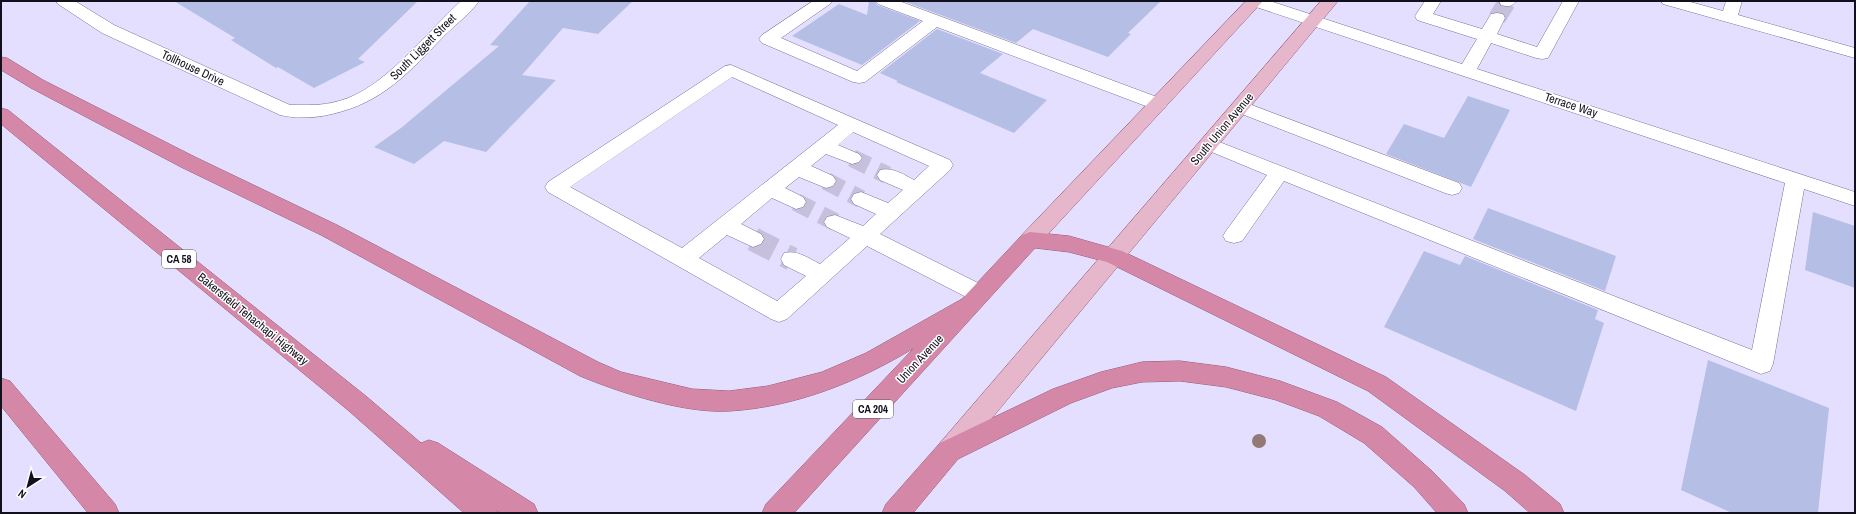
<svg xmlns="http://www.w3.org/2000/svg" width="1856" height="514" viewBox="0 0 1856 514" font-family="'Archivo Narrow',sans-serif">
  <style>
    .building { fill: #b5bee4 }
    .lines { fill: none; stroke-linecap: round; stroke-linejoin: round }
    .minor-tunnel-far1 { stroke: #c6c0dd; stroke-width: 18; stroke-dasharray: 18 10; stroke-linecap: butt }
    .minor-tunnel { stroke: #c6c0dd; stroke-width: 24; stroke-dasharray: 24 12; stroke-linecap: butt }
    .minor-casing { stroke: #766f92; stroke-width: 1 }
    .major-casing { stroke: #915d77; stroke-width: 1 }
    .highway-casing { stroke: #915d77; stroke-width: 1 }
    .minor { fill: #fff; fill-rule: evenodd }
    .major { fill: #e6b7ca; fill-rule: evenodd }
    .highway { fill: #d587a7; fill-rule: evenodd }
    .tree { fill: #937973 }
    .labels { text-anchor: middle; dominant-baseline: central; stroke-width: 3; stroke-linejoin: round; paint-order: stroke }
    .shield { fill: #fff; stroke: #5a5861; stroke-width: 1 }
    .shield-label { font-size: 11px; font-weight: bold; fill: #13101d }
    .street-label { font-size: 12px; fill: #13101d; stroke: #fff }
  </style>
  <rect width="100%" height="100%" fill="#e5dfff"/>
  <g class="building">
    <polygon points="174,1 418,1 358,59 365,62 314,88 278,67 276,68 231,40 235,38"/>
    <polygon points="530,1 633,1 598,34 563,28 522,75 556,80 486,152 444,141 414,164 374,147 401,128 499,46 490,45"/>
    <polygon points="869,1 875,1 877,5 920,21 862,65 792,36 839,4 867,15"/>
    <polygon points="903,1 1161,1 1128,33 1131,34 1108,57 1033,29 1016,43"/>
    <polygon points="937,29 1003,54 980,73 1047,100 1014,133 896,82 898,81 880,73"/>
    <polygon points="1468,96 1510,110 1471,187 1386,154 1404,124 1444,138"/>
    <polygon points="1488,208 1616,256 1605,291 1473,239"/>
    <polygon points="1813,212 1855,226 1855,288 1805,270"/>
    <polygon points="1424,251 1460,265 1465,256 1598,310 1595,319 1604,323 1576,411 1384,327"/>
    <polygon points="1708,360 1829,408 1818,513 1732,513 1681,490"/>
  </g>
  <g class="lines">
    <g class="minor-tunnel-far1">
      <polyline points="1497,18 1507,2"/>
      <polyline points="852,158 887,175"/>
      <polyline points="826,181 861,199"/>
      <polyline points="796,202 835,222"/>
    </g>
    <polyline class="minor-tunnel" points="753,239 792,259"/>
    <g class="minor-casing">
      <g id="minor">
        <path d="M56 1H75L114 25 290 105C307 105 322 106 339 101 383 90 427 32 461 1H479C470 14 456 24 445 35 409 72 384 102 332 114 316 118 297 119 280 115L102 33 58 4Z"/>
        <polygon points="813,1 832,1 830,4 781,38 857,71 923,21 878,4 876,1 899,1 1165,100 1167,104 1165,108 1158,110 1151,108 937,27 865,82 859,83 853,82 762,43 759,39 762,35"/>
        <polygon points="1245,1 1270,1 1462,64 1477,39 1417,20 1415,16 1425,1 1441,1 1433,14 1482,29 1491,14 1497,13 1503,14 1505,18 1497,34 1537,47 1563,1 1579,1 1548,58 1542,59 1536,58 1491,43 1477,69 1855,192 1855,206 1804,189 1773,364 1770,371 1761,374 1284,181 1242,241 1234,243 1226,241 1223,236 1226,231 1267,175 1202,148 1199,144 1202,140 1209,138 1752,350 1785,183 1247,4"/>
        <path d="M1499 1H1516C1512 7 1508 7 1501 5Z"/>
        <polygon points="1661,1 1687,1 1723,11 1726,1 1742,1 1738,15 1855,48 1855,58 1663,4"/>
        <path d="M731 65 950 160 953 165 950 170 880 234 988 288 991 294 988 300 980 302 972 300 867 246 787 319 779 322 771 319 548 192 545 187 548 182 725 66ZM732 77 838 125 682 248 570 187ZM853 132 929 166 914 180C903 174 892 167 880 170L877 175 880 180 903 190 888 203 861 192 854 194 851 199 854 204 876 214 863 226 835 215 827 217 824 222 827 227 850 238 820 264C808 258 798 250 784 253L781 259 784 265 806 276 777 301 699 258 727 235 753 247 761 244 764 239 761 234 741 224 772 198 796 209 803 207 806 202 803 197 785 188 799 177 826 188 833 186 836 181 833 176 811 166 826 154 852 164 859 162 862 158 859 154 838 145Z"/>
        <polygon points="1241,101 1459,183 1462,188 1459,193 1452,195 1445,193 1234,111 1232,107 1234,103"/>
      </g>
    </g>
    <g class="major-casing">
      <g id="major">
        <polygon points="1246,1 1263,1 1038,245 1030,248 1022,245 1019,240 1022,235"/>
        <polygon points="1321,1 1338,1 958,459 949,462 940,459 936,451 940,443"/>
      </g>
    </g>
    <g class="highway-casing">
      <g id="highway">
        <path d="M1 57 7 58 43 80 195 157 337 225 598 362 621 372 692 389 729 391 768 386 822 372 866 353 962 299 1022 235 1030 232 1069 236 1122 251 1386 377 1525 475 1560 504 1564 513H1530L1505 491 1368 391 1107 262 1069 252 1035 248 794 513H762L766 504 914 348C858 382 795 407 730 411 685 414 621 393 580 376L321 235 181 167 31 88 1 70Z"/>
        <polygon points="1,108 8,110 367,397 421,443 429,440 438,443 534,504 538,513 501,513 496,510 498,513 464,513 349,411 1,124"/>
        <polygon points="1180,361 1226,367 1280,381 1337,402 1382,427 1432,471 1464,504 1468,513 1437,513 1414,487 1364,443 1319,416 1276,400 1226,387 1180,381 1142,382 1112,388 1071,403 958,459 913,513 882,513 886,504 940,443 1053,389 1101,372 1142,362"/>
        <polygon points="1,378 10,381 115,504 119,513 88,513 1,406"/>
      </g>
    </g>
    <use href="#minor" class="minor"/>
    <use href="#major" class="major"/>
    <use href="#highway" class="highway"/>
  </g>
  <circle class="tree" cx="1259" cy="441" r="7"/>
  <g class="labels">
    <g class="shield">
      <rect x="162" y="250" width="34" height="18" rx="3"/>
      <rect x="853" y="400" width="40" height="18" rx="3"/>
    </g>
    <g class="shield-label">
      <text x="179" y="259">CA 58</text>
      <text x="873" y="409">CA 204</text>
    </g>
    <g class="street-label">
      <text transform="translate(423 47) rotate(-45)">South Liggett Street</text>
      <text transform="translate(193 68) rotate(25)">Tollhouse Drive</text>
      <text transform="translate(1571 105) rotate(18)">Terrace Way</text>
      <text transform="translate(1222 129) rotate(-50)">South Union Avenue</text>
      <text transform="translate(253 319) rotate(39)">Bakersfield Tehachapi Highway</text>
      <text transform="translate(920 359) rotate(-47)">Union Avenue</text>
    </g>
  </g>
  <rect width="1856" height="514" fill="none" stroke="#13101d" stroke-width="4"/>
  <g transform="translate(28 486) rotate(216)" stroke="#ffffff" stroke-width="3" paint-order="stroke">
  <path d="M0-3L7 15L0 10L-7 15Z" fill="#13101d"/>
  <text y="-6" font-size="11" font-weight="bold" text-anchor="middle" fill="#13101d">N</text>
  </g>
</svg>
